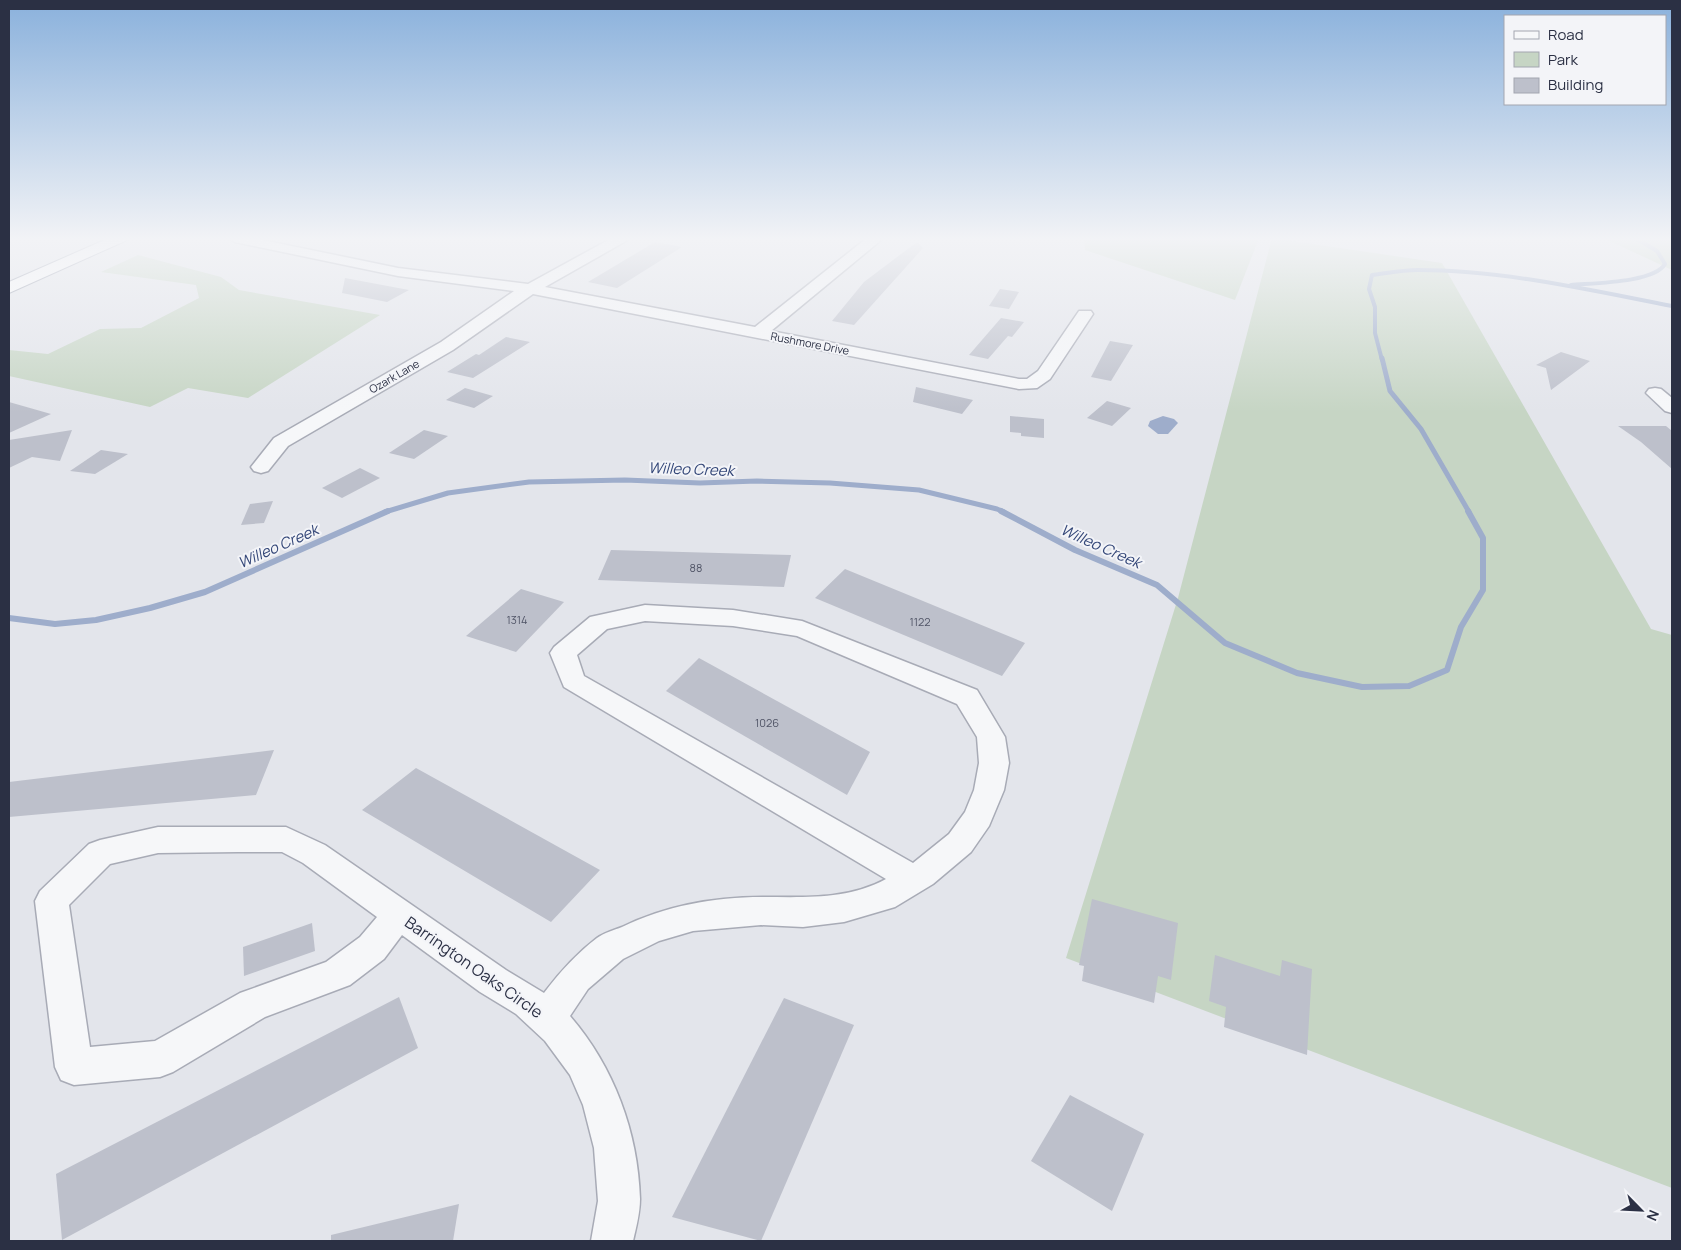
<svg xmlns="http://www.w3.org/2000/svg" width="1681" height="1250" viewBox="0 0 1681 1250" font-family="Manrope,sans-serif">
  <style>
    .green { fill: #c6d5c4 }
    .water { fill: #9eadcb }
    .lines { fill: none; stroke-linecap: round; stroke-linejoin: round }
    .stream-far2 { stroke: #9eadcb; stroke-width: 4 }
    .stream-far1 { stroke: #9eadcb; stroke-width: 5 }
    .stream { stroke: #9eadcb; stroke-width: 6 }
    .building { fill: #bdc0cb }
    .minor-casing { stroke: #a8abb6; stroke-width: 3 }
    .trunk-casing { stroke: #8a90a2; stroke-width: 2 }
    .minor { fill: #f6f7f9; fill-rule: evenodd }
    .trunk { fill: #fff; fill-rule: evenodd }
    .labels { text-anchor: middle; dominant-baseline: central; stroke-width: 4; stroke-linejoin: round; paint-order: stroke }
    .far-street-label { font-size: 11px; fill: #2b3044; stroke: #f3f4f8 }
    .number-label { font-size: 11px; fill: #505466 }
    .water-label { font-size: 15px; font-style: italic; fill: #344778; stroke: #f3f4f8 }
    .near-street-label { font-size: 16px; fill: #2b3044; stroke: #f3f4f8 }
  </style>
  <rect width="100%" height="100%" fill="#e3e5eb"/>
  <g class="green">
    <polygon points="1084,238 1259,238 1235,300 1085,250"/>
    <polygon points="1272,238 1442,263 1651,629 1672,635 1672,1188 1066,958 1178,598"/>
    <polygon points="1603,238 1672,238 1672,270"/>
    <polygon points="138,255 221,277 239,290 380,315 248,398 188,388 150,407 9,376 9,350 48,354 100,329 141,328 199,298 196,285 101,272"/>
  </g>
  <polygon class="water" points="1163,416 1174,419 1178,423 1168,434 1158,434 1148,426 1150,421"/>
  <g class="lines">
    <g class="stream-far2">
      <path d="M1571 285C1592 283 1654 283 1665 264L1657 251 1635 238"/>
      <path d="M1382 360 1375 333V307L1369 289 1372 275C1387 273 1403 270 1418 270 1503 270 1589 290 1672 306"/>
    </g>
    <g class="stream-far1">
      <polyline points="1382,358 1390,391 1421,429 1469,512"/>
      <polyline points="385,512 448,493 529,482 625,480 700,483 757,481 830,483 919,490 997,509 1004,512"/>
    </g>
    <g class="stream">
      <polyline points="1001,511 1075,550 1157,585 1225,643 1297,673 1362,687 1409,686 1447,670 1461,627 1483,590 1483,538 1468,511"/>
      <polyline points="9,618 55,624 96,620 150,608 205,592 388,511"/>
    </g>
  </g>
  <g class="building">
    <polygon points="655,242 682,247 617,288 588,282"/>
    <polygon points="917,242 923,248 854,325 832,321 864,282"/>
    <polygon points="345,278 409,290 387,302 342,293"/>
    <polygon points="1000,289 1019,292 1009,309 989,306"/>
    <polygon points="1001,318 1024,322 1012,337 1008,336 988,359 969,355"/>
    <polygon points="506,337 530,342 473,378 447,372 476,354 479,355"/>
    <polygon points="1110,341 1133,345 1111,381 1091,377"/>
    <polygon points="1561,352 1590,361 1551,390 1546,368 1536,365"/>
    <polygon points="916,387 973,400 962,414 913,402"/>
    <polygon points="465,388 493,396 474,408 446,400"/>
    <polygon points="1107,401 1131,408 1112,426 1087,418"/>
    <polygon points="9,402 51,414 9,433"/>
    <polygon points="1010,416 1044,419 1044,438 1021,436 1021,433 1010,432"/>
    <polygon points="1618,426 1666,426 1672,431 1672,469 1641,442"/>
    <polygon points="72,430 60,461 32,457 9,468 9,440"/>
    <polygon points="424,430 448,436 414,459 389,453"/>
    <polygon points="101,450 128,454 95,474 70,471"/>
    <polygon points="360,468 380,478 342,498 322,488"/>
    <polygon points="273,501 264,523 241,525 250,504"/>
    <polygon points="611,550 791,555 784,587 598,580"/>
    <polygon points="845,569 1025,643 1002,676 815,598"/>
    <polygon points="521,589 564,602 516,652 466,636"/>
    <polygon points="699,658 870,752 847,795 666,691"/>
    <polygon points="274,750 256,795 9,817 9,782"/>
    <polygon points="416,768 600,870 551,922 362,810"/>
    <polygon points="1092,899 1178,923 1171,980 1158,976 1154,1003 1082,981 1084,966 1079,965"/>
    <polygon points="312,923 315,951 244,976 243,947"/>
    <polygon points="1215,955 1280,976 1282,960 1312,969 1307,1055 1224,1027 1226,1007 1209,1001"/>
    <polygon points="399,997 418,1048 62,1240 56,1174"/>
    <polygon points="784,998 854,1025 761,1241 672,1217"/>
    <polygon points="1070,1095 1144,1134 1112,1211 1031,1161"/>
    <polygon points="459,1204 453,1241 331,1241 331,1235"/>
  </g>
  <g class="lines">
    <g class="minor-casing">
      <g id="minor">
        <polygon points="228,238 253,238 398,268 528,284 612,238 628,238 626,241 545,287 755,327 867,238 882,238 880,241 771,331 1019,379 1027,379 1038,371 1079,311 1091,311 1093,314 1050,379 1037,388 1019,389 533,294 453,350 288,446 268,471 261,473 254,471 251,467 274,438 441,342 514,291 398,276 235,242"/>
        <polygon points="1655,388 1661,389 1672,398 1672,413 1665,411 1646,393 1649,389"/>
        <path d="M645 605 733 610 802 621 977 690 1005 737 1009 763 1004 790 989 826 971 852 933 884 895 907 844 922 803 927 761 925 693 931 659 941 623 959 588 989 570 1016C614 1067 638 1132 640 1199 640 1213 636 1228 633 1241H591L598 1201 594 1148 583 1105 570 1075 545 1041 516 1014 480 992 402 935 384 959 350 985 265 1017 173 1072 160 1077 74 1085 61 1080 55 1067 35 901 40 891 89 844 100 840 158 827H286L325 845 506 970 544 993C560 972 576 954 597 938 604 933 614 930 622 927 665 906 714 897 762 897 805 897 847 900 886 879L564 687 550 653 554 647 590 617ZM645 621 733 626 797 636 957 704 977 737 979 763 974 790 965 812 949 834 913 863 584 676 577 655 607 629ZM238 852H282L303 863 377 917 360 937 326 962 240 993 155 1041 90 1047 69 905 110 864 158 853Z"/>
      </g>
    </g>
    <g class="trunk-casing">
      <polygon id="trunk" points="109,238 128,238 125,241 9,293 9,282"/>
    </g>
    <use href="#minor" class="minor"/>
    <use href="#trunk" class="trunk"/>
  </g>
  <linearGradient id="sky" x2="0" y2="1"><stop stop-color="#8ab1dc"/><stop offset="0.58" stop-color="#f2f3f6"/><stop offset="1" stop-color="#f2f3f6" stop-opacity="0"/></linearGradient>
  <rect width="1681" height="412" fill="url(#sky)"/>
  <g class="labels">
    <g class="far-street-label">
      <text transform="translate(810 343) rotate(11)">Rushmore Drive</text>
      <text transform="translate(394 376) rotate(-30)">Ozark Lane</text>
    </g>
    <g class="number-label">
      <text x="696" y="567">88</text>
      <text x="517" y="619">1314</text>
      <text x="920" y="621">1122</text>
      <text x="767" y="722">1026</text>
    </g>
    <g class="water-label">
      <text transform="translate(691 469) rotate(2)">Willeo Creek</text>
      <text transform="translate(278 546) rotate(-24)">Willeo Creek</text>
      <text transform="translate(1101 546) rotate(24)">Willeo Creek</text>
    </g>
    <g class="near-street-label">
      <text transform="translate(474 967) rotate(35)">Barrington Oaks Circle</text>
    </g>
  </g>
  <rect width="1681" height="1250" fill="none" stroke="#2b3044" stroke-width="20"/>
  <rect x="1504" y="15" width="162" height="90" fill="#f3f4f8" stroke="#a3a6b0"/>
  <rect x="1514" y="31" width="25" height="8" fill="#f6f7f9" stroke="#a3a6b0"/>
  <text x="1548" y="40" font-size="15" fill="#2b3044">Road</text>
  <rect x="1514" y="52" width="25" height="15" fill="#c6d5c4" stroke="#a3a6b0"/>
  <text x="1548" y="65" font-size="15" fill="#2b3044">Park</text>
  <rect x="1514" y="78" width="25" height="15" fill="#bdc0cb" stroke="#a3a6b0"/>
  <text x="1548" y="90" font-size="15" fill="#2b3044">Building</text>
  <g transform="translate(1641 1210) rotate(114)" stroke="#f3f4f8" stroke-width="4" paint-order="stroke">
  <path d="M0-4L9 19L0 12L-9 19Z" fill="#2b3044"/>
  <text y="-8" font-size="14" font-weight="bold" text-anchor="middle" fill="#2b3044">N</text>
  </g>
</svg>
